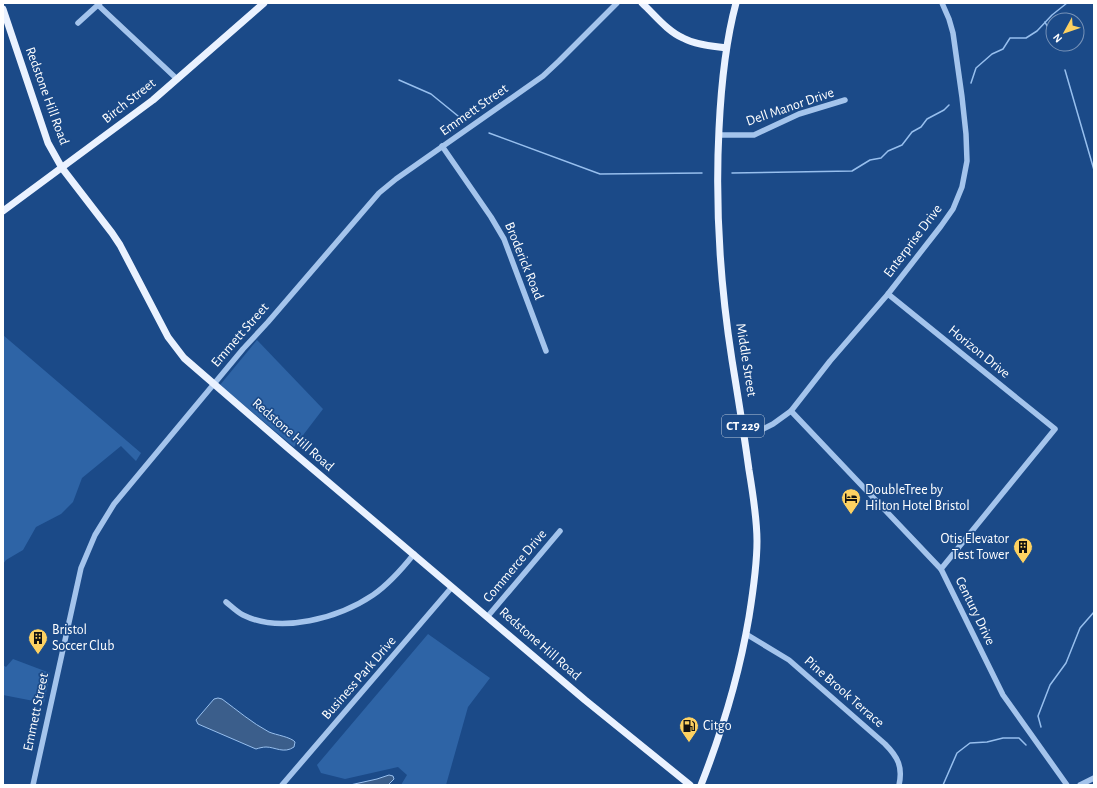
<svg xmlns="http://www.w3.org/2000/svg" width="1097" height="788" viewBox="0 0 1097 788" font-family="'Alegreya Sans',sans-serif">
  <style>
    .green { fill: #2e64a6 }
    .water { fill: #3b5e8b; stroke: #97bfee }
    .lines { fill: none; stroke-linecap: round; stroke-linejoin: round }
    .stream { stroke: #97bfee; stroke-width: 1.5 }
    .minor { stroke: #a4c4ec; stroke-width: 5.5 }
    .major { stroke: #eaf2ff; stroke-width: 7 }
    .labels { text-anchor: middle; dominant-baseline: central; stroke-width: 3.5; stroke-linejoin: round; paint-order: stroke }
    .shield { fill: #1b4a88; stroke: #bbc9db; stroke-width: 1 }
    .shield-label { font-size: 13px; font-weight: bold; fill: #fff }
    .street-label { font-size: 14px; fill: #fff; stroke: #1b4a88 }
    .poi-label { font-size: 14px; fill: #fff; stroke: #1b4a88; text-anchor: start }
  </style>
  <rect width="100%" height="100%" fill="#1b4a88"/>
  <g class="green">
    <polygon points="3,335 141,453 136,461 121,446 82,478 73,502 61,514 36,527 23,550 6,560 3,564"/>
    <polygon points="257,340 323,409 294,447 220,385"/>
    <polygon points="428,634 490,678 468,707 446,785 401,785 407,775 398,767 345,779 321,773 317,765"/>
    <polygon points="13,659 50,673 44,703 3,695 3,665 6,667"/>
  </g>
  <g class="water">
    <path d="M218 698 222 699C237 710 252 723 269 732 276 735 291 737 295 742L294 747C284 754 275 747 266 747 263 747 259 748 256 749L198 724 196 720 214 699Z"/>
    <polygon points="389,775 393,776 394,779 388,785 350,785 377,779"/>
  </g>
  <g class="lines">
    <g class="stream">
      <polyline points="1045,22 1053,38"/>
      <polyline points="1065,70 1094,170"/>
      <polyline points="399,80 431,94 458,116"/>
      <polyline points="971,83 976,68 992,54 1003,49 1010,38 1026,38 1037,31 1052,15 1067,3"/>
      <polyline points="489,133 600,174 702,173"/>
      <polyline points="732,173 852,171 870,160 881,158 888,151 902,145 912,132 921,127 927,119 944,110 949,105"/>
      <polyline points="1041,727 1038,716 1050,685 1066,663 1080,628 1094,612"/>
      <polyline points="943,785 957,753 970,743 987,742 1003,738 1019,738 1026,745"/>
    </g>
    <g class="minor">
      <polyline points="98,5 177,79"/>
      <polyline points="78,23 100,3"/>
      <polyline points="719,135 754,135 799,114 845,100"/>
      <polyline points="442,146 491,217 504,239 546,351"/>
      <polyline points="888,294 1055,429 941,569"/>
      <polyline points="791,411 941,569 1003,695 1067,785"/>
      <polyline points="744,434 761,430 773,424 791,411 830,361 888,294 941,226 953,209 962,187 967,161 966,134 962,97 953,33 949,19 942,3"/>
      <path d="M226 602C231 606 237 612 243 615 281 634 339 618 373 595 389 584 402 569 414 554"/>
      <polyline points="488,616 560,531"/>
      <path d="M746 634 789 660 885 744C898 757 903 767 899 785"/>
      <polyline points="33,785 81,568 95,535 114,504 243,349 268,322 379,193 396,179 543,76 559,61 617,3"/>
      <polyline points="282,785 452,587"/>
      <polyline points="1080,785 1094,778"/>
    </g>
    <g class="major">
      <path d="M642 3C655 15 667 31 683 38 696 45 712 46 726 48"/>
      <polyline points="3,9 48,143 62,168 112,233 120,245 168,337 184,358 288,448 585,700 690,785"/>
      <polyline points="3,211 153,100 264,3"/>
      <path d="M701 785C723 729 739 676 749 617 753 592 757 567 757 541 757 518 753 494 749 470 744 433 738 397 732 360 720 283 715 207 719 129 721 87 725 44 736 3"/>
    </g>
  </g>
  <defs>
    <g id="hotel-pin" transform="scale(1)"><path d="M0 17L-7.5 6A9.5 9.5 0 1 1 7.5 6Z" fill="#fdd161" stroke="#1b4a88"/><path d="M-6-4.5h1.5V1H6V5H4.5V3h-9V5H-6ZM-4 0a1.8 1.8 0 1 1 3.6 0ZM.5 0V-2.5h3Q6-2.5 6 0Z" fill="#111"/></g>
    <g id="building-pin" transform="scale(1)"><path d="M0 17L-7.5 6A9.5 9.5 0 1 1 7.5 6Z" fill="#fdd161" stroke="#1b4a88"/><path d="M-4-6H4V6H1V3H-1V6H-4ZM-2.5-4.3h1.7v1.8h-1.7ZM.8-4.3h1.7v1.8H.8ZM-2.5-1h1.7V.8h-1.7ZM.8-1h1.7V.8H.8Z" fill="#111"/></g>
    <g id="fuel-pin" transform="scale(1)"><path d="M0 17L-7.5 6A9.5 9.5 0 1 1 7.5 6Z" fill="#fdd161" stroke="#1b4a88"/><path d="M-5.5-6h7V0h2V4h1.3V-2.5L3-4.5l.8-.8L6-3V5H2.5V1h-1V6h-7ZM-4.2-4.7v3.2H.2V-4.7Z" fill="#111"/></g>
  </defs>
  <g fill-rule="evenodd">
    <use href="#hotel-pin" x="851" y="498"/>
    <use href="#building-pin" x="1023" y="547"/>
    <use href="#building-pin" x="38" y="638"/>
    <use href="#fuel-pin" x="689" y="726"/>
  </g>
  <g class="labels">
    <rect class="shield" x="722" y="415" width="42" height="22" rx="3"/>
    <g class="shield-label">
      <text x="743" y="426">CT 229</text>
    </g>
    <g class="street-label">
      <text transform="translate(47 96) rotate(70)">Redstone Hill Road</text>
      <text transform="translate(129 101) rotate(-38)">Birch Street</text>
      <text transform="translate(790 107) rotate(-19)">Dell Manor Drive</text>
      <text transform="translate(474 110) rotate(-35)">Emmett Street</text>
      <text transform="translate(913 241) rotate(-53)">Enterprise Drive</text>
      <text transform="translate(524 261) rotate(68)">Broderick Road</text>
      <text transform="translate(240 335) rotate(-49)">Emmett Street</text>
      <text transform="translate(979 352) rotate(39)">Horizon Drive</text>
      <text transform="translate(746 360) rotate(81)">Middle Street</text>
      <text transform="translate(293 435) rotate(41)">Redstone Hill Road</text>
      <text transform="translate(515 566) rotate(-50)">Commerce Drive</text>
      <text transform="translate(975 611) rotate(64)">Century Drive</text>
      <text transform="translate(540 644) rotate(41)">Redstone Hill Road</text>
      <text transform="translate(359 678) rotate(-49)">Business Park Drive</text>
      <text transform="translate(844 692) rotate(41)">Pine Brook Terrace</text>
      <text transform="translate(36 712) rotate(-78)">Emmett Street</text>
    </g>
    <g class="poi-label">
      <text x="865" y="490">DoubleTree by<tspan x="865" dy="16">Hilton Hotel Bristol</tspan></text>
      <text x="1009" y="539" text-anchor="end">Otis Elevator<tspan x="1009" dy="16">Test Tower</tspan></text>
      <text x="52" y="630">Bristol<tspan x="52" dy="16">Soccer Club</tspan></text>
      <text x="703" y="726">Citgo</text>
    </g>
  </g>
  <rect width="1097" height="788" fill="none" stroke="#ffffff" stroke-width="8"/>
  <g transform="translate(1065 32) rotate(230)"><circle r="19" fill="#1b4a88" stroke="#7692b8"/>
  <path d="M0-3L7 15L0 10L-7 15Z" fill="#fdd161"/>
  <text y="-6" font-size="11" font-weight="bold" text-anchor="middle" fill="#ffffff">N</text>
  </g>
</svg>
